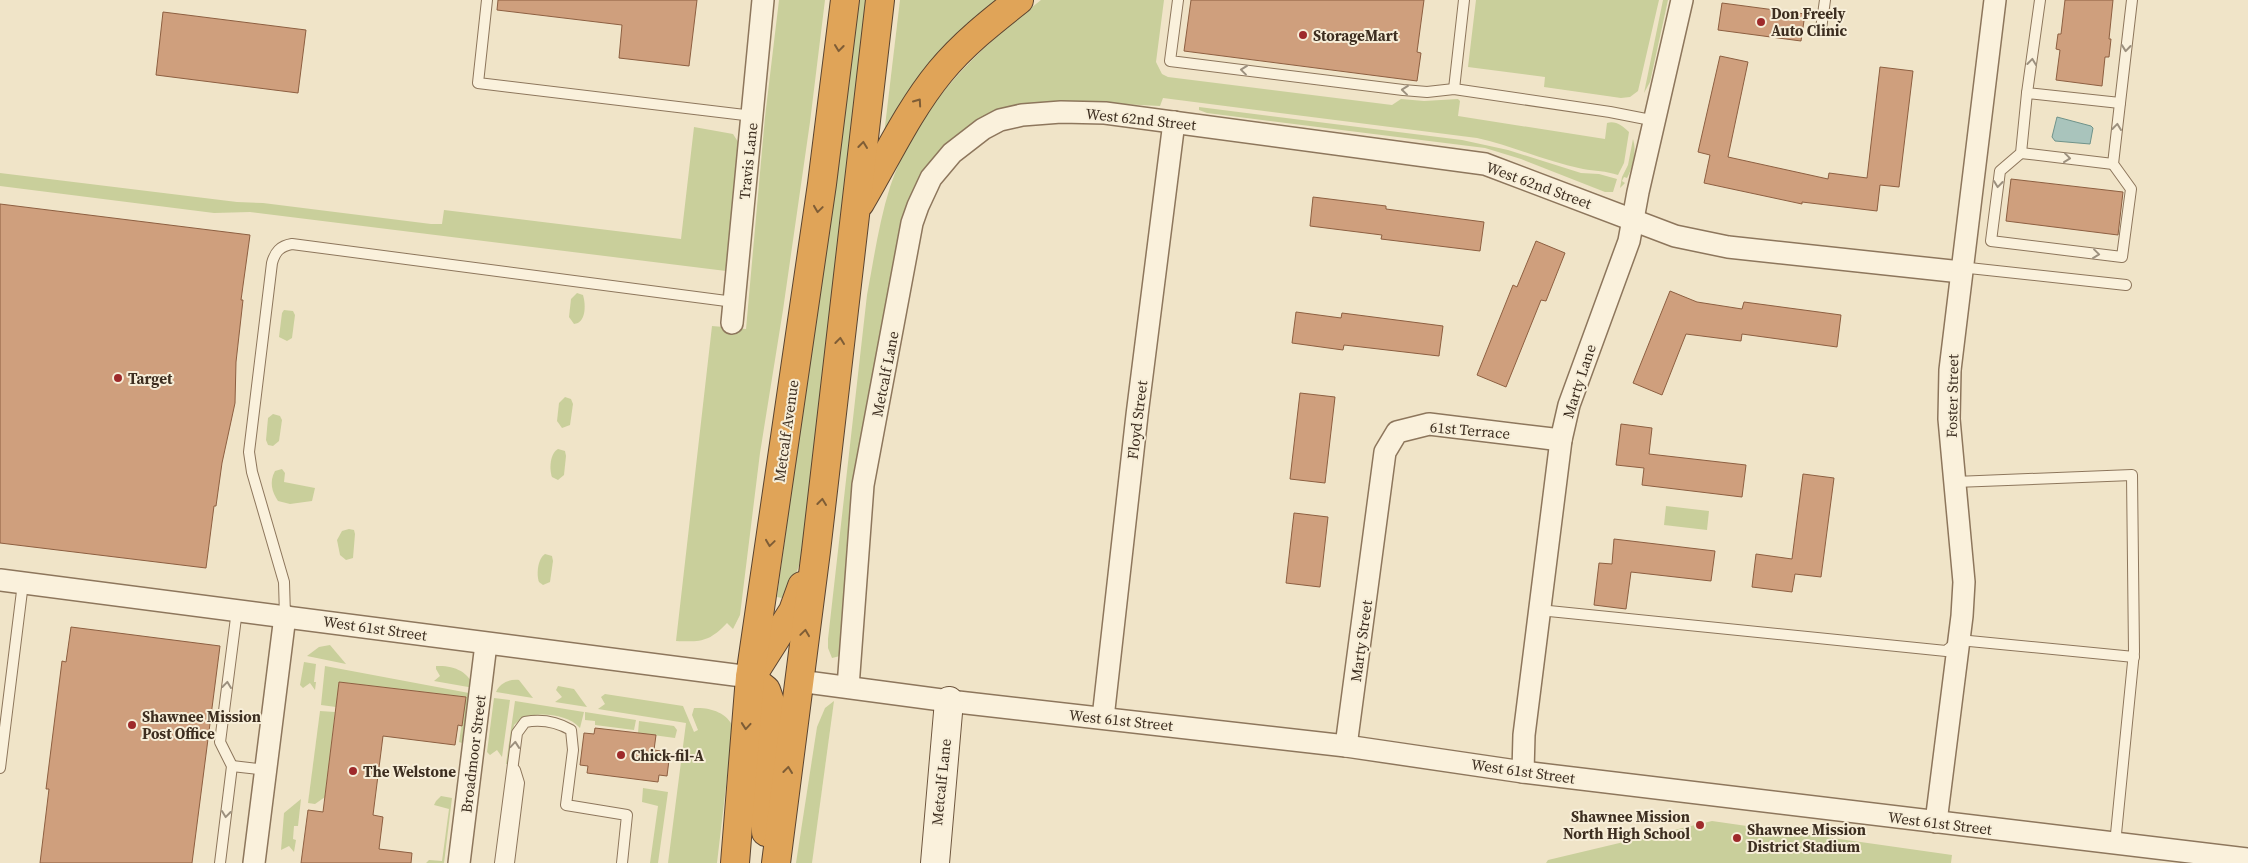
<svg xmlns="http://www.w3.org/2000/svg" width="2248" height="863" viewBox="0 0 2248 863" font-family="'Source Serif 4',serif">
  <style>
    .green { fill: #c9cf9b }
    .water { fill: #a9c4bc; stroke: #6f938a }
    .building { fill: #cf9f7d; stroke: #8d5f41 }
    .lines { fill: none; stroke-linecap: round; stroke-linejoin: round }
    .lane-casing { stroke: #8d765c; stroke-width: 12 }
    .street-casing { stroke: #8d765c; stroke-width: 24 }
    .secondary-casing { stroke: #6f573f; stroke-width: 30 }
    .highway-casing { stroke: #5b4430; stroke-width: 30 }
    .lane { stroke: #faf1dc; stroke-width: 10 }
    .street { stroke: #faf1dc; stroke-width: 21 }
    .secondary { stroke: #faf1dc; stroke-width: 28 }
    .highway { stroke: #e0a458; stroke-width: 28 }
    .oneway { stroke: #7e5d36 }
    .oneway2 { stroke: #9c907e }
    .poi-dot { fill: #9e2a2b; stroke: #f7eed8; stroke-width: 2 }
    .labels { text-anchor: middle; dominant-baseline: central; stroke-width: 4; stroke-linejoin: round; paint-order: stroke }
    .poi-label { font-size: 15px; font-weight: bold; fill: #3d2e20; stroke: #f7eed8; text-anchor: start }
    .street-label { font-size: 15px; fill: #3d2e20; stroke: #f7eed8 }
  </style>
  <rect width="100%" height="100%" fill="#f0e4c8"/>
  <g class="green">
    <path d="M779 0H825L810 122 783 310 760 453 740 615 733 629 727 623C709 642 701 642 676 641L712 326 746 329 765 117Z"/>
    <polygon points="858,0 870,0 803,554 787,599 777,597"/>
    <polygon points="900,0 1002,0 883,143"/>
    <path d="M1041 0H1164L1156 62 1162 74 1168 77 1392 105 1401 99 1424 101 1458 99 1460 101 1458 116 1605 139 1607 123C1615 120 1623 126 1629 132L1624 163 1618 175C1606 171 1595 171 1583 169 1547 162 1513 146 1477 138L1163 98 1160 106 1063 101 1017 106 926 175 840 656 832 658 828 648V639L867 295C874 258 879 222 890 187 917 106 977 50 1041 0Z"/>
    <polygon points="1476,0 1659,0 1638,91 1630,97 1621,98 1544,87 1545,77 1468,67"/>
    <polygon points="1663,0 1668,0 1650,82 1644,93"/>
    <polygon points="1199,107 1462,140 1508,150 1581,173 1599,174 1617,179 1613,192 1605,192 1521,159 1485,148 1207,113 1199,110"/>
    <polygon points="694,127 733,134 740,145 726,271 250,212 214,213 0,186 0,173 237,202 263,203 431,224 442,224 444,210 681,239"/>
    <path d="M1633 139C1637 151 1633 167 1627 178L1624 177 1622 181 1625 183 1620 188 1622 177 1628 165Z"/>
    <path d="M577 293 583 295C586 305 586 323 574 324L569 317 571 299Z"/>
    <polygon points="284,310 293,311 295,315 292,338 287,341 279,337 282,313"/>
    <polygon points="565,397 571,399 573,404 570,425 562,428 557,421 559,403"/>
    <polygon points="273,414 280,416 282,420 279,441 273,446 268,445 266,440 268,418"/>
    <path d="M558 449 565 451 566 456 564 475 558 480 552 477C549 469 550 453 558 449Z"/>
    <path d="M282 469 285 473 284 482 315 488 312 501 290 504 278 501C272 492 269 482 275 471Z"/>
    <polygon points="1666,506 1709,511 1707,530 1664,525"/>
    <polygon points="349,529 354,530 355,534 353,558 346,560 340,555 337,540 342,531"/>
    <path d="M545 554 552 556 553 561 550 582 543 585 539 582C536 574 538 558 545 554Z"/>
    <polygon points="330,645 346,664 307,656 319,647"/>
    <polygon points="304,662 316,664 314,682 316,682 315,690 310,683 303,688 300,685"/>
    <polygon points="325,666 469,693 462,743 459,742 466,697 339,682 336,707 321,705"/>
    <path d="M436 666C453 665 469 671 474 688L434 681 440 676 436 669Z"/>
    <path d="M519 680 533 698 496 692C500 683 509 679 519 680Z"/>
    <polygon points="558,686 574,689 587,707 555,702 562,697 556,690"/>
    <path d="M605 694 683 706 694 732 698 730 692 715 694 708C709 707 727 712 733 727L717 863H668L686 723 598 709 605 704 601 697Z"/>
    <polygon points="494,698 510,700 502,757 497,750 490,755 487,752"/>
    <path d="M515 701 584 712 580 728C568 714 540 712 523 717L514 725 509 764H506Z"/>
    <polygon points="834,701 812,863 796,863 817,727 825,708"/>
    <polygon points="320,711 335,712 325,797 315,804 308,803"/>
    <polygon points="585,712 636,720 634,730 595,725 595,721 585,720"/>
    <polygon points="639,721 674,726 677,730 675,738 638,733"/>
    <polygon points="643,788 668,792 658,863 650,863 658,806 642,802"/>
    <polygon points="441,796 452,798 444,863 426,863 429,860 442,861 449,809 434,805 436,801"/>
    <polygon points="301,799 298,826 294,826 293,839 296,840 294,852 289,846 281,850 284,813"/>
    <polygon points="1712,821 1952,855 1951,863 1546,863 1548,860"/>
  </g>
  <polygon class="water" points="2057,117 2091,126 2093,128 2090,144 2055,141 2052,137"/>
  <g class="building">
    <polygon points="498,0 697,0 689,66 619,58 622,25 497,10"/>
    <polygon points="1191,0 1424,0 1417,52 1421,53 1417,81 1184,51"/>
    <polygon points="2065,0 2113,0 2109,39 2111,39 2109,57 2105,57 2102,86 2056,80 2060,50 2056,49 2058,34 2061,34"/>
    <polygon points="1722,3 1805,14 1801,41 1718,30"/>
    <polygon points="163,12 306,30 298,93 156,75"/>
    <polygon points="1720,56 1748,62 1728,157 1828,179 1829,173 1867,178 1880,67 1913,71 1899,187 1880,185 1877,211 1802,202 1802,204 1704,183 1710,155 1698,152"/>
    <polygon points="2011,179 2123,192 2118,235 2006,221"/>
    <polygon points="1313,197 1386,206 1386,209 1484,222 1480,251 1381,239 1382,235 1310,226"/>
    <polygon points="0,204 250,235 241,300 243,300 236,362 235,403 222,463 216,506 214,506 206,568 0,543"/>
    <polygon points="1536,241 1565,253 1546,301 1541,300 1506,387 1477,375 1513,285 1517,287"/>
    <polygon points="1670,291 1697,302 1742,309 1744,302 1841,315 1837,347 1742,334 1741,341 1686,334 1662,395 1633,383"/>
    <polygon points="1296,312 1341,318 1342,313 1443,326 1439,356 1344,345 1343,350 1292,343"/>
    <polygon points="1300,393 1335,397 1325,483 1290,479"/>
    <polygon points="1621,424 1652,428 1649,454 1746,465 1742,497 1642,485 1644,468 1616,465"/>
    <polygon points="1803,474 1834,478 1821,577 1795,574 1792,592 1752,587 1756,554 1792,559"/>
    <polygon points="1294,513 1328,517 1320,587 1286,583"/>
    <polygon points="1614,539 1715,551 1711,581 1631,572 1626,609 1594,605 1599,563 1612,564"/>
    <polygon points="71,627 220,646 192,863 40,863 49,789 46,789 62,661 66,662"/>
    <polygon points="339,682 466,697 462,726 458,725 455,745 383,736 373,815 383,817 379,849 412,853 411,863 301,863 308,810 323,812"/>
    <polygon points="595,728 656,735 654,750 661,751 660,759 669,760 667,776 659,775 658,782 587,773 588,766 580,765 584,733 594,734"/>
  </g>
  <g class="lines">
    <g class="lane-casing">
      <g id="lane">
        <polyline points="487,0 478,83 753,116"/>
        <polyline points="1178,0 1170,61 1403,90 1427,92 1454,89 1610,112 1656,121"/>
        <polyline points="2040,0 2027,93 2120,103 2132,0"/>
        <polyline points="1821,29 1825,0"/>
        <polyline points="1454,89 1464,0"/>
        <polyline points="2027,93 2021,153 2000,171 1991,241 2122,257 2131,189 2113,164 2120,103"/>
        <polyline points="2021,153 2113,164"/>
        <polyline points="1962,271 1969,268 2126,285"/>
        <polyline points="1955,482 2132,475 2134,652 2115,844"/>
        <polyline points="1539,610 1946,651 1959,640 2134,657"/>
        <path d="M285 616 284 582 252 472 249 452 272 263C275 252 280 246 292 244L734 302"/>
        <polyline points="232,766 266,770"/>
        <polyline points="0,768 23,583"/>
        <polyline points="220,863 232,766 220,742 237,610"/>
        <path d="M500 863 517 733 525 722C541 719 557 722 571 730L573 750 566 805 627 815 622 863"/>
        <polyline points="509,863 519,783 515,770"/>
      </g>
    </g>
    <g class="street-casing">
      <g id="street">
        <polyline points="732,323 763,0"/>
        <polyline points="0,580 750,677"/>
        <polyline points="799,681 949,701 1346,746 1523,772 2248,859"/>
        <polyline points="848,687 863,485 912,223 918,206 931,178 952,153 983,129 1000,120 1022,115 1061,112 1105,113 1485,164 1675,236 1728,247 1961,272"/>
        <polyline points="1103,718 1137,415 1174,122"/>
        <polyline points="1346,746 1385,452 1397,432 1429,424 1561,440"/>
        <polyline points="1523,772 1524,735 1561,440 1569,405 1629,241 1638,192 1682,0"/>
        <polyline points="1936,822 1962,616 1964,582 1949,419 1950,370 1995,0"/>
        <polyline points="254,863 285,616"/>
        <polyline points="459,863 486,644"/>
      </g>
    </g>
    <g class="secondary-casing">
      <polyline id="secondary" points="935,863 949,701"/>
    </g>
    <g class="highway-casing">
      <g id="highway">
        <path d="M860 203C886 159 908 111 940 72 963 44 991 22 1019 0"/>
        <polyline points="757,668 793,611 802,586"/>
        <polyline points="750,677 766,690 773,710 765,783 766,832"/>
        <polyline points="735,863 750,677 822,184 845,0"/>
        <polyline points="776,863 816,551 880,0"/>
      </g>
    </g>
    <use href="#lane" class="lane"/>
    <use href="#street" class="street"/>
    <use href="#secondary" class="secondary"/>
    <use href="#highway" class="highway"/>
  </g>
  <defs><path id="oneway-chevron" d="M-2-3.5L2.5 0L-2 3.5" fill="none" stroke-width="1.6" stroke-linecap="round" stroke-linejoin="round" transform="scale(1.25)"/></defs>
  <g class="oneway">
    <use href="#oneway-chevron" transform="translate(839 48) rotate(97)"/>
    <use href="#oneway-chevron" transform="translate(918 102) rotate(-55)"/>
    <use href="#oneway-chevron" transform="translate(863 145) rotate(-83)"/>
    <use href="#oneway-chevron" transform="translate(818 209) rotate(98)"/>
    <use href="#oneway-chevron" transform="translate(840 341) rotate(-83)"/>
    <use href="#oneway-chevron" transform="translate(822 502) rotate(-83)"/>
    <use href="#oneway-chevron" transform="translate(770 543) rotate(98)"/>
    <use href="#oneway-chevron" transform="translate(805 633) rotate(-82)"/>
    <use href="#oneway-chevron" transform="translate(746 726) rotate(95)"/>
    <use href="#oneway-chevron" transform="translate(788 770) rotate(-83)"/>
  </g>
  <g class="oneway2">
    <use href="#oneway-chevron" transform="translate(2126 48) rotate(96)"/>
    <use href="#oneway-chevron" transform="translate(2032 62) rotate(-83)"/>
    <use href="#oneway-chevron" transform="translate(1244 70) rotate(-173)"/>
    <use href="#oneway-chevron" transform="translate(1405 90) rotate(-174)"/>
    <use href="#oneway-chevron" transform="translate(2117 127) rotate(-83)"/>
    <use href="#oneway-chevron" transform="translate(2067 158) rotate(7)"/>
    <use href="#oneway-chevron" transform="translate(1998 184) rotate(97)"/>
    <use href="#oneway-chevron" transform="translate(2096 254) rotate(7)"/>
    <use href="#oneway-chevron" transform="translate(227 685) rotate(-83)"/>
    <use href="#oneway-chevron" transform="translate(515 745) rotate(-85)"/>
    <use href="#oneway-chevron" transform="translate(226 814) rotate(97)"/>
  </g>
  <g class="poi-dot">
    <circle cx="1761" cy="22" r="5"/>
    <circle cx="1303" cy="35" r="5"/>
    <circle cx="118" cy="378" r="5"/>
    <circle cx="132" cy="725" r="5"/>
    <circle cx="621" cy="755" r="5"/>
    <circle cx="353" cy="771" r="5"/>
    <circle cx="1700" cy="825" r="5"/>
    <circle cx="1737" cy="838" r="5"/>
  </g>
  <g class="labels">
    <g class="poi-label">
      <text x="1771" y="13">Don Freely<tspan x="1771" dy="17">Auto Clinic</tspan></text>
      <text x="1313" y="35">StorageMart</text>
      <text x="128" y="378">Target</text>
      <text x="142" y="716">Shawnee Mission<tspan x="142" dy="17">Post Office</tspan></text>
      <text x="631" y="755">Chick-fil-A</text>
      <text x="363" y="771">The Welstone</text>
      <text x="1690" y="816" text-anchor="end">Shawnee Mission<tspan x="1690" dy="17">North High School</tspan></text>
      <text x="1747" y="829">Shawnee Mission<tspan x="1747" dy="17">District Stadium</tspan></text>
    </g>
    <g class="street-label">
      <text transform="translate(1141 119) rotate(6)">West 62nd Street</text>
      <text transform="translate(748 161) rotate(-84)">Travis Lane</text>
      <text transform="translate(1539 185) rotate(20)">West 62nd Street</text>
      <text transform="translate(885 374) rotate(-79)">Metcalf Lane</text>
      <text transform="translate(1579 381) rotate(-72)">Marty Lane</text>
      <text transform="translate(1952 396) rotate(-89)">Foster Street</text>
      <text transform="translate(1137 420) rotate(-83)">Floyd Street</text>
      <text transform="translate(1470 430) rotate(5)">61st Terrace</text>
      <text transform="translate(786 431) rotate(-82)">Metcalf Avenue</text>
      <text transform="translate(375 628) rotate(8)">West 61st Street</text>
      <text transform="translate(1361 641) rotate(-82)">Marty Street</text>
      <text transform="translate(1121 720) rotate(6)">West 61st Street</text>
      <text transform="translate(473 754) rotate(-83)">Broadmoor Street</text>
      <text transform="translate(1523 771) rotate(8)">West 61st Street</text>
      <text transform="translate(941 782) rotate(-84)">Metcalf Lane</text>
      <text transform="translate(1940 823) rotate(7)">West 61st Street</text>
    </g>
  </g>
</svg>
